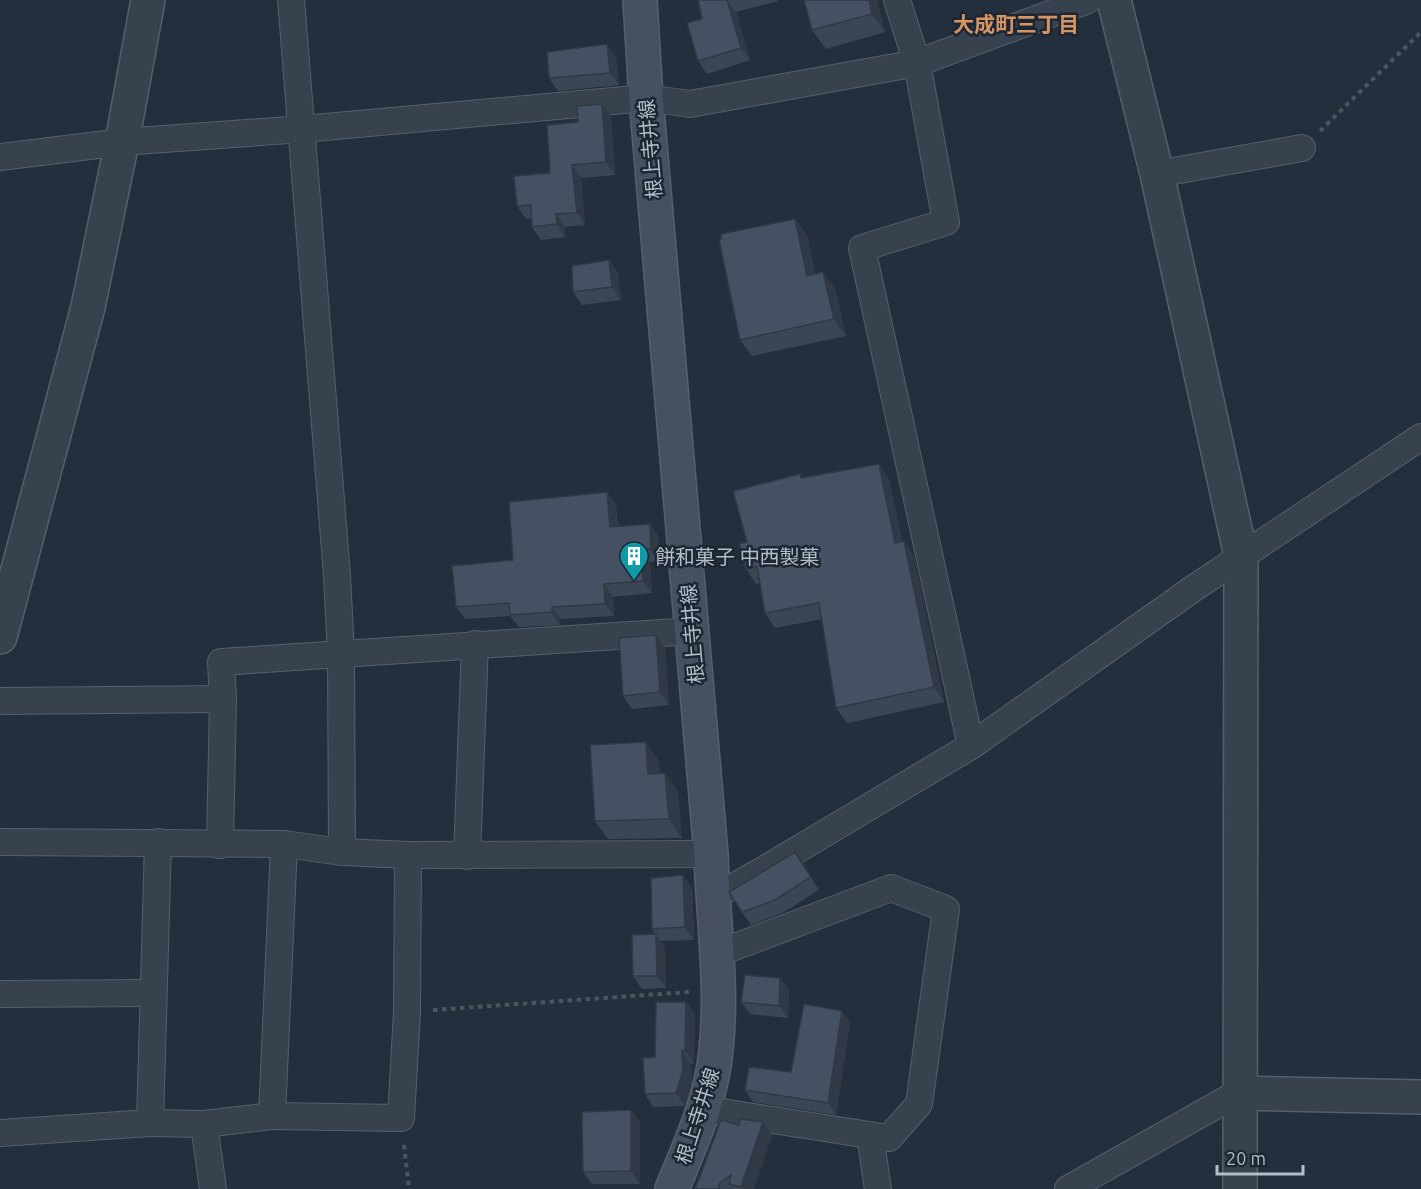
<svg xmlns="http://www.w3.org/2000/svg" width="1421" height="1189" viewBox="0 0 1421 1189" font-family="Ubuntu,'Noto Sans JP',sans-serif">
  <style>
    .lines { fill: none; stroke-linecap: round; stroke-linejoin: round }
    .minor-casing { stroke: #565f6c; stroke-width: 28 }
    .tertiary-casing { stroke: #565f6c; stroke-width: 36 }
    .secondary-casing { stroke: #565f6c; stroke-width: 36 }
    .path { stroke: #44595c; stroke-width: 4; stroke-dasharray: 4.5 4.5; stroke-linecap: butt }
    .minor { stroke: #38414e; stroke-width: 26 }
    .tertiary { stroke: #38414e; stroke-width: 33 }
    .secondary { stroke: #465061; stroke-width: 33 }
    .wall { fill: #3b4654 }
    .shaded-wall { fill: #303945 }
    .building { fill: #455162; stroke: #303945; stroke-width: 1.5 }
    .labels { text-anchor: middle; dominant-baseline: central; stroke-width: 5; stroke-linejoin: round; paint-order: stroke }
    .street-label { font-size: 20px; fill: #b4bcc9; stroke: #1d2633 }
    .poi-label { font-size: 20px; fill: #b4bcc9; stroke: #1d2633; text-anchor: start }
    .neighbourhood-label { font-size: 21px; font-weight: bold; fill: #d59563; stroke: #1d2633 }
  </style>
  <rect width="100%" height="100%" fill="#242f3e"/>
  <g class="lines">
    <g class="minor-casing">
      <g id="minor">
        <polyline points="291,0 337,575 341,654 342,852"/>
        <polyline points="897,0 917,63 946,222 862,248 971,746"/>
        <polyline points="0,157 122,142 303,129 646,98 690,104 917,63 1088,0"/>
        <polyline points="1157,174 1302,148"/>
        <polyline points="0,701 223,699"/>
        <polyline points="0,842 284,844 342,852 408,855 711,854"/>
        <polyline points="220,845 223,699 221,662 692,631"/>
        <polyline points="467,856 475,644"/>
        <polyline points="712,894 735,886 765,869 971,746 1194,588 1421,437"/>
        <polyline points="0,994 153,993"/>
        <polyline points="702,1109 889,1138 919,1104 946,909 891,888 716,954"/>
        <polyline points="272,1116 401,1118 407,1012 408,855"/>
        <polyline points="150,1123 158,842"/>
        <polyline points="0,1133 150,1123 204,1124"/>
        <polyline points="870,1135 878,1189"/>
        <polyline points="213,1189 204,1124 272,1116 284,844"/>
        <polyline points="1068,1189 1238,1093"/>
      </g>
    </g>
    <g class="tertiary-casing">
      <g id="tertiary">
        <polyline points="1114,0 1157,174 1241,556 1240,1189"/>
        <polyline points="0,637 88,307 122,142 148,0"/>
        <polyline points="1238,1093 1421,1097"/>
      </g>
    </g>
    <g class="secondary-casing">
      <path id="secondary" d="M640 0 646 98 711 854C713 919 723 986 716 1050 712 1098 690 1145 672 1189"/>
    </g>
    <g class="path">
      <polyline points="1320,131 1421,32"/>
      <polyline points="433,1010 689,992"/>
      <polyline points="404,1145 409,1189"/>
    </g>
    <use href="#minor" class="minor"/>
    <use href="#tertiary" class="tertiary"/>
    <use href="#secondary" class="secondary"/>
  </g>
  <g class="wall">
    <polygon points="698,0 777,0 778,1 736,12 750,60 707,74 698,61 702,19"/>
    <polygon points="804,0 877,0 885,32 826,49 812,30"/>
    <polygon points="616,57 619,85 558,91 549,78"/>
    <polygon points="611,116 615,175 581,178 585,225 565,227 565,237 541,240 532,227 531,218 526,219 517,206 550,173 578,122"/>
    <polygon points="807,235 815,274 835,288 846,336 752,356 740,340"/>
    <polygon points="609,260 618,273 621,300 582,305 573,292"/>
    <polygon points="803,478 889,479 902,541 914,556 944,702 847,723 836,708 822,619 775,628 765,613 760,583 756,584 746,569 747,542"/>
    <polygon points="607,492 616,504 618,527 650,524 658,536 660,561 650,562 652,593 613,597 614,616 560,619 560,625 519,627 510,616 465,619 456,607"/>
    <polygon points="656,635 665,648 669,705 632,709 623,696"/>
    <polygon points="659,761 660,773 678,792 682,838 608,839 595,821"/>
    <polygon points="795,852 819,890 784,912 751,925 742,912"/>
    <polygon points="692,888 694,940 661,941 665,947 666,988 642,989 633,976 655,934 652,929"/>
    <polygon points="780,978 789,990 788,1018 750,1014 741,1002"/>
    <polygon points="686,1002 695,1014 694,1064 691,1064 692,1082 685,1106 653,1107 645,1094 655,1057"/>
    <polygon points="850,1022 836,1115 753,1102 745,1090 791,1072"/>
    <polygon points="631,1110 640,1122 640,1184 592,1184 583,1172"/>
    <polygon points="763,1122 772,1135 754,1189 695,1189"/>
  </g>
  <g class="shaded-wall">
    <polygon points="727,0 736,12 750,60 741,48"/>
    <polygon points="869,0 877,0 885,32 872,14"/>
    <polygon points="607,44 616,57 619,85 610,73"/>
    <polygon points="602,104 611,116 615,175 606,162"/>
    <polygon points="572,165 581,178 585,225 577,213"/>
    <polygon points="556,214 565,227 565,237 557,224"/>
    <polygon points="795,219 807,235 818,292 807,276"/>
    <polygon points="609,260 618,273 621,300 612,287"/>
    <polygon points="823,272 835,288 846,336 834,319"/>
    <polygon points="879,464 889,479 905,558 895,543"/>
    <polygon points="607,492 616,504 618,540 610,527"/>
    <polygon points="650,524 658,536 660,561 651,549"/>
    <polygon points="904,541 914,556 944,702 934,687"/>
    <polygon points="641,549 650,562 652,593 643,581"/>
    <polygon points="604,584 613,597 614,616 605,604"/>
    <polygon points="552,607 560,619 560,625 552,612"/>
    <polygon points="656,635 665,648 669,705 660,692"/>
    <polygon points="646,742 659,761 661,792 648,774"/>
    <polygon points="665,773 678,792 682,838 669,819"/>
    <polygon points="795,852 804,864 819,890 811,877"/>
    <polygon points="683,875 692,888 694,940 685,927"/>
    <polygon points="656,934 665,947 666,988 657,976"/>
    <polygon points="780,978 789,990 788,1018 779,1006"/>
    <polygon points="686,1002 695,1014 694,1064 685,1051"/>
    <polygon points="842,1011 850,1022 836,1115 828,1103"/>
    <polygon points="682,1051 691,1064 692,1082 685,1106 676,1093"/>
    <polygon points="631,1110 640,1122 640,1184 631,1171"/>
    <polygon points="763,1122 772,1135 754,1189 743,1189 741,1187"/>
  </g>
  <g class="building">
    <polygon points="698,0 727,0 741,48 698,61 687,23 702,19"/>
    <polygon points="804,0 869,0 872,14 812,30"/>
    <polygon points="607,44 610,73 549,78 547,52"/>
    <polygon points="602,104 606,162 572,165 577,213 556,214 557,224 532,227 531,205 517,206 514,176 550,173 547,125 578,122 577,106"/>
    <polygon points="795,219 807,276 823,272 834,319 740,340 719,240 721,239 721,234"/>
    <polygon points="609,260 612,287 573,292 572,266"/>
    <polygon points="879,464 895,543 904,541 934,687 836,708 819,603 765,613 757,566 746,569 739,544 747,542 733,491 800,474 801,478"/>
    <polygon points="607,492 610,527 650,524 651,549 641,549 643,581 604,584 605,604 552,607 552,612 510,615 509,603 456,607 452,566 513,560 509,502"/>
    <polygon points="656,635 660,692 623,696 619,638"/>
    <polygon points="646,742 648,774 665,773 669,819 595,821 590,745"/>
    <polygon points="795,852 811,877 775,900 742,912 729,892"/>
    <polygon points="683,875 685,927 652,929 651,878"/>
    <polygon points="656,934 657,976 633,976 632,935"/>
    <polygon points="745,975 780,978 779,1006 741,1002"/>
    <polygon points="656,1002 686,1002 685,1051 682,1051 683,1070 676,1093 645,1094 643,1058 655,1057"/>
    <polygon points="804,1004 842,1011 828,1103 745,1090 749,1067 791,1072"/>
    <polygon points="631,1110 631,1171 583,1172 582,1112"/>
    <polygon points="740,1119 763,1122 741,1187 729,1184 731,1175 719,1184 719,1189 695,1189 721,1120 739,1125"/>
  </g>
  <defs>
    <g id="building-pin" transform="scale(1.5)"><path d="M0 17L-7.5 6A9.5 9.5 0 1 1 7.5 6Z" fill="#0f9aa8" stroke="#1d2633"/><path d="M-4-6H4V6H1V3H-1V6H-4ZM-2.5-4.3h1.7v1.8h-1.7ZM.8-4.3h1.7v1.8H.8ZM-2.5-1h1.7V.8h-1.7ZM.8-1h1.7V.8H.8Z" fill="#fff"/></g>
  </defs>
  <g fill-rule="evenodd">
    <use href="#building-pin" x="634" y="556"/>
  </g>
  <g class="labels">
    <g class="street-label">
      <text transform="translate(650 149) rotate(-95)">根上寺井線</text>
      <text transform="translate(692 634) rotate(-95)">根上寺井線</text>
      <text transform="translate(697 1116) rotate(-72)">根上寺井線</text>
    </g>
    <g class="poi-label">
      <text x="655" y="556">餅和菓子 中西製菓</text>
    </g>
    <g class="neighbourhood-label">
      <text x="1016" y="24">大成町三丁目</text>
    </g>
  </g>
  <path d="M1217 1165v9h86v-9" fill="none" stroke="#b4bcc9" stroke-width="3"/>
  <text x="1226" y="1165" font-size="18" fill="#b4bcc9" stroke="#1d2633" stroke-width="4.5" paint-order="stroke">20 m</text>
</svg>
